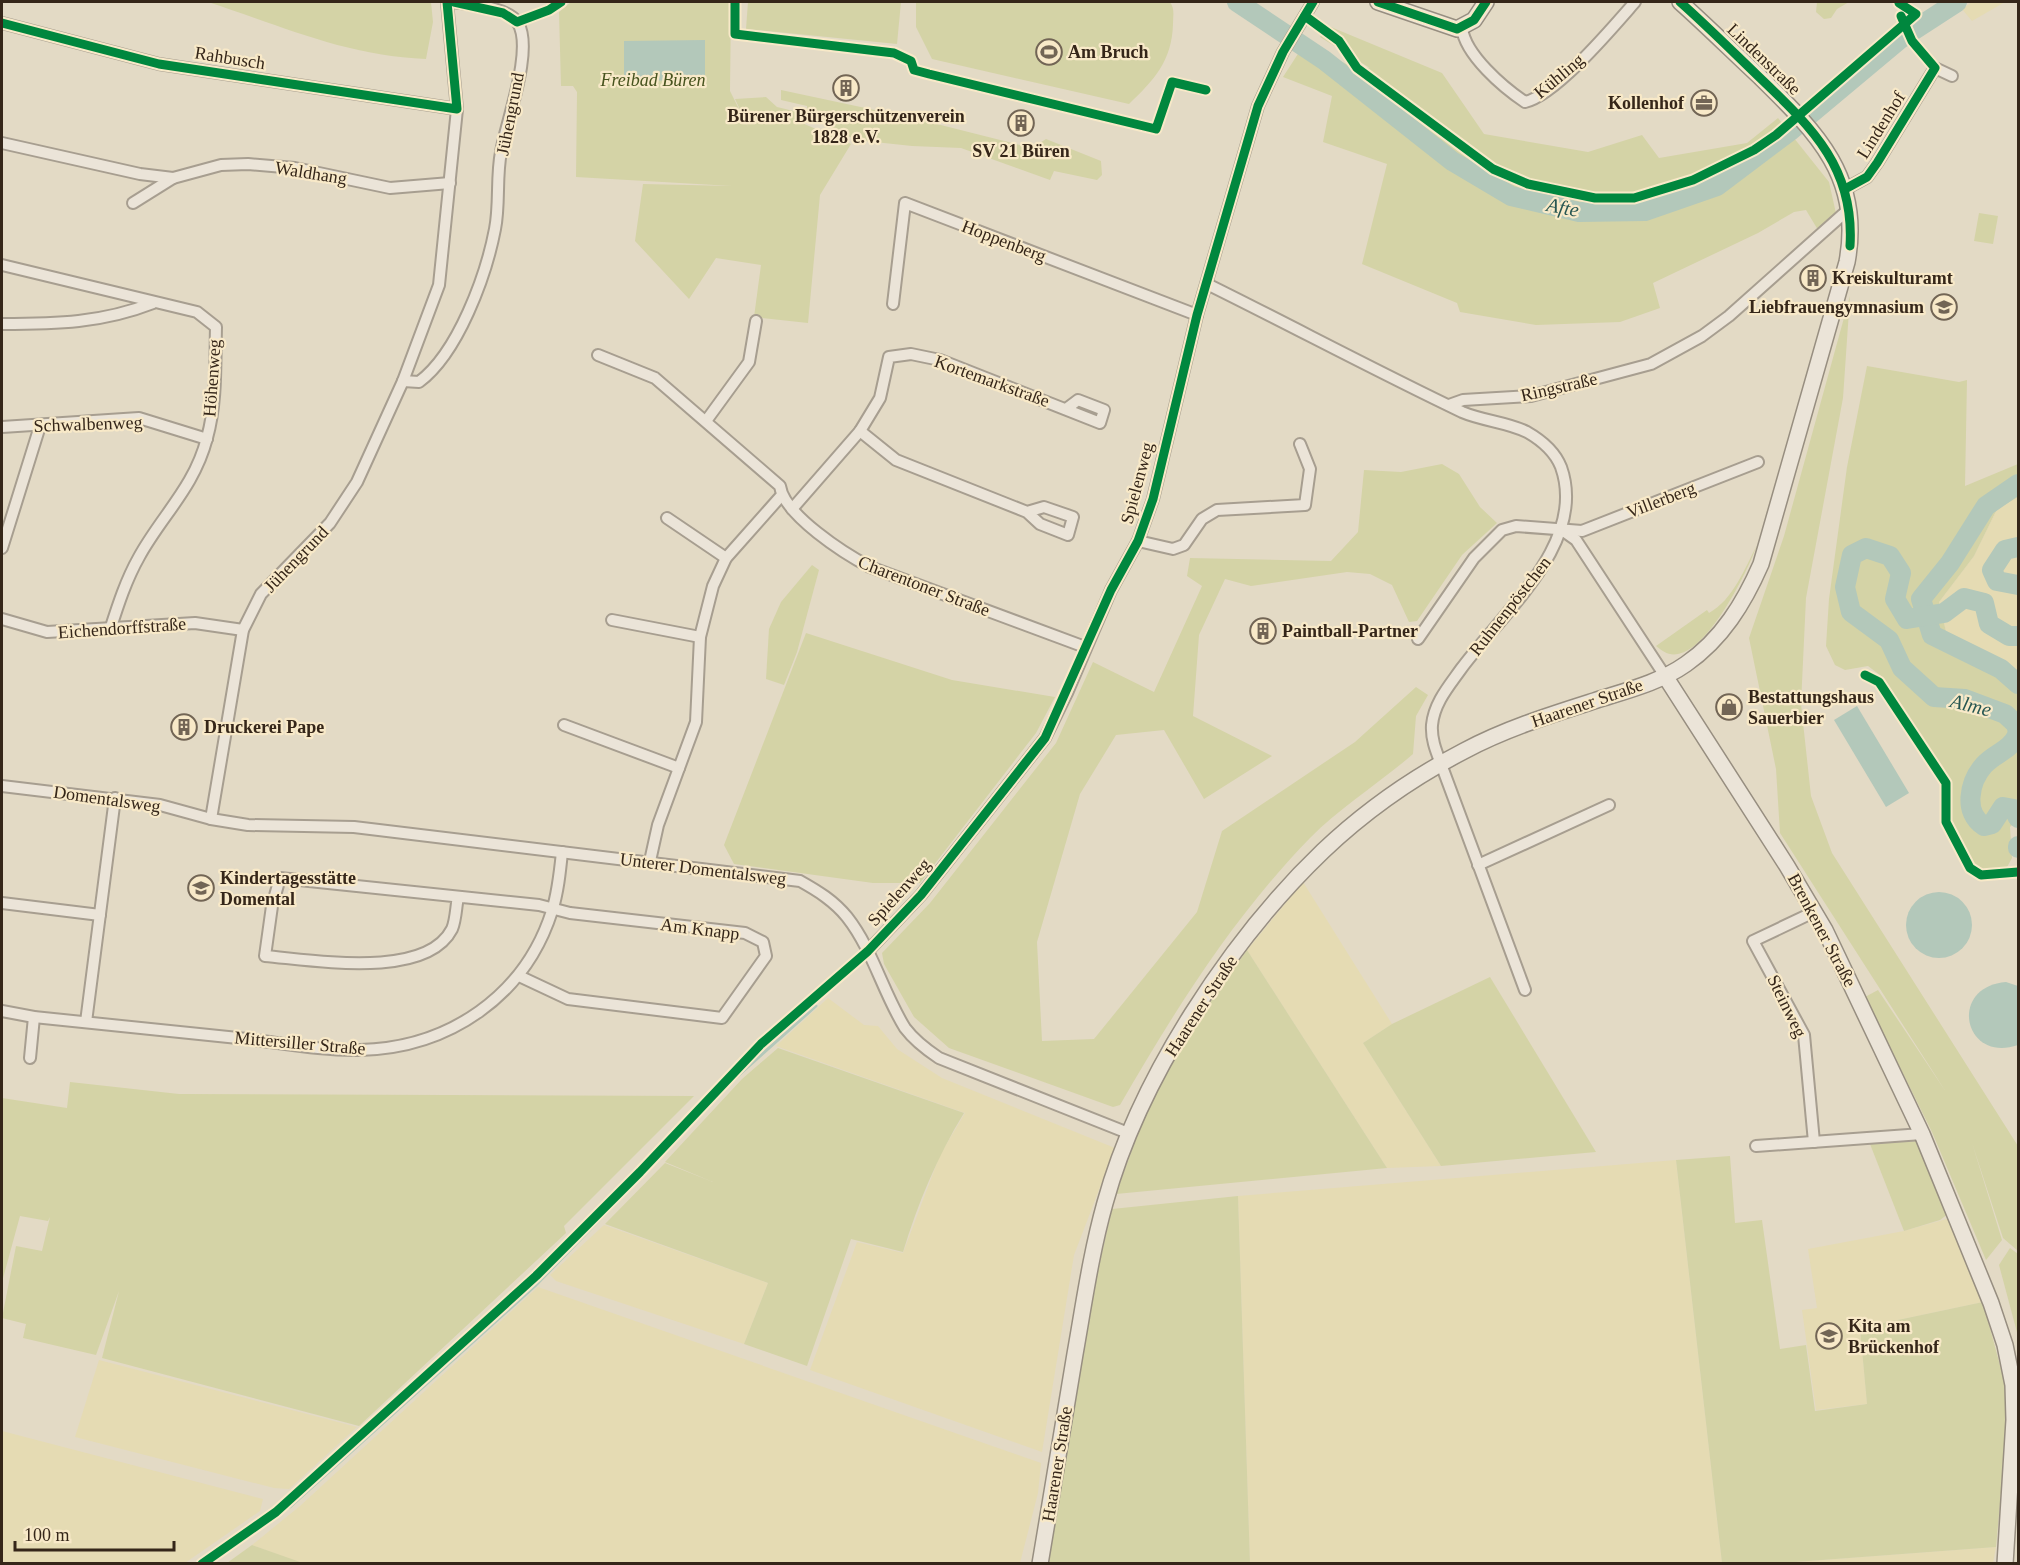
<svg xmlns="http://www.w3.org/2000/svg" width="2020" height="1565" viewBox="0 0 2020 1565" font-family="Georgia,serif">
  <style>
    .farmland { fill: #e5dbb3 }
    .green { fill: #d4d3a6 }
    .water { fill: #b3c8ba }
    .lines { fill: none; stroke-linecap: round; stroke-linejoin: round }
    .stream { stroke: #b3c8ba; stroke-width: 3 }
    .river { stroke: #b3c8ba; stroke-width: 20 }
    .street-casing { stroke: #a79e90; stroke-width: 14 }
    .secondary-casing { stroke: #978e80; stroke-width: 18 }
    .street { stroke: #ebe4d8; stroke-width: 10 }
    .secondary { stroke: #ebe4d8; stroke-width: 15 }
    .cycleway-casing { stroke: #f8e9c8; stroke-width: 13 }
    .cycleway { stroke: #00873e; stroke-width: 9 }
    .labels { text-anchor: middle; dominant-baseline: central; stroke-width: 4.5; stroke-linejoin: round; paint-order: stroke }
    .poi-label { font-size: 18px; font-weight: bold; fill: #352619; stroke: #f8e9c8; text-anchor: start }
    .street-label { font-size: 18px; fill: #352619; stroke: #f8e9c8 }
    .park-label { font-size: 18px; font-style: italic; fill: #47531e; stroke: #f8e9c8 }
    .water-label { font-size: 20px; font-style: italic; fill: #275652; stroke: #f8e9c8 }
  </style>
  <rect width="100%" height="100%" fill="#e3dac5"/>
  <g class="farmland">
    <polygon points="1972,2 2005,2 1972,21 1962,9"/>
    <polygon points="2018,497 2018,675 2004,664 1947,636 1939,602 1974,556 1997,509"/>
    <polygon points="1303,882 1392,1024 1363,1043 1441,1166 1387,1168 1247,950"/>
    <polygon points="828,998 864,1025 878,1026 897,1049 942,1078 1115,1148 1074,1255 1042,1452 810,1370 857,1242 903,1253 940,1155 965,1113 776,1046"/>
    <polygon points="1676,1160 1722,1563 1250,1563 1238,1196"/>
    <polygon points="1950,1218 1983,1302 1860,1328 1867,1404 1816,1410 1802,1310 1817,1308 1808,1249 1904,1231"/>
    <polygon points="604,1225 768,1283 744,1344 556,1281 550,1275"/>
    <polygon points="538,1287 1041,1463 1038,1493 1020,1563 303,1564 252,1545 300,1506"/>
    <polygon points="99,1360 357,1427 289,1489 274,1488 75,1437"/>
    <polygon points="2,1431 263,1499 260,1511 185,1563 2,1563"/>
    <polygon points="1996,1547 1993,1563 1782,1563"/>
  </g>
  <g class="green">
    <path d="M208 2H431L433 22 426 59C346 56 282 26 208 2Z"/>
    <polygon points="571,2 731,2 730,91 749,129 735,99 766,97 777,107 802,113 802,123 851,144 820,195 808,323 754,317 761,265 716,258 689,299 635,241 643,184 732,186 576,177 577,92 573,86 561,86 559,12"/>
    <polygon points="748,2 901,2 897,44 746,29"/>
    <path d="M916 2H1170C1175 9 1173 16 1173 24 1172 61 1154 80 1129 104L932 59 916 27Z"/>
    <polygon points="1817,2 1849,2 1837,9 1831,18 1824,19 1816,12"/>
    <polygon points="1326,25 1442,73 1484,134 1588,152 1642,135 1659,158 1747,143 1778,118 1829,182 1837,218 1818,230 1806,210 1794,212 1758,233 1653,283 1660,308 1620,322 1536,325 1460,312 1457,303 1362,264 1387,164 1323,142 1332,96 1283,77 1305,43 1348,65 1370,68 1320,37"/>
    <polygon points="781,90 917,119 1032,148 1046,139 1101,161 1102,175 1097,180 1054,171 1050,180 961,148 912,146 856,140 808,115 807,106 781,100"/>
    <polygon points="1979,213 1998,216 1993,244 1974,241"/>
    <polygon points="1850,296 1843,398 1806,598 1801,704 1811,796 1832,853 2018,1146 2018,1251 2003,1238 1972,1143 2002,1240 1986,1260 1932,1132 1865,997 1878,990 1946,1092 1780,833 1776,769 1749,638 1784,536"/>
    <polygon points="1867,366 1959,382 1967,380 1965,486 2018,464 2018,497 1997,509 1974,556 1939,602 1947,636 2004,664 2018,675 2018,818 2010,827 2012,858 2006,869 1986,872 1973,867 1948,821 1948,781 1884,678 1868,666 1845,670 1835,665 1826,646 1829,599 1847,467"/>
    <path d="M1442 464 1459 474 1480 507 1497 523 1462 555 1417 621 1409 622 1392 585 1370 574 1347 572 1251 586 1225 579 1199 635 1193 716 1272 756 1204 799 1164 730 1116 735 1080 794 1037 942 1042 1041 1094 1039 1197 912 1222 831 1355 742 1416 687 1428 695 1416 716 1413 754C1381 782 1339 808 1310 838 1233 917 1175 1010 1120 1105L1113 1107 949 1048 914 1017 884 964 882 953 930 903 1056 743 1093 662 1154 692 1202 586 1187 576 1190 558 1331 561 1358 532 1364 470 1401 472Z"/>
    <path d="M1757 545C1747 573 1709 649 1678 654 1669 656 1662 651 1656 646L1707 610 1709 613C1733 600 1745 568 1757 545Z"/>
    <polygon points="812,565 819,570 797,652 784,685 766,679 769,629 781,602"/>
    <polygon points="806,633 952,680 1055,697 1036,733 920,883 873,883 734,864 724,845"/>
    <polygon points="1247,950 1387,1168 1116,1194 1144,1117 1186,1036"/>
    <polygon points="1490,977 1596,1152 1441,1166 1363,1043 1392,1024"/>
    <path d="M778 1048 964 1113C937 1157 918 1203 903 1252L851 1239 807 1366 744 1344 768 1283 605 1224 665 1163 713 1182 665 1162 742 1079Z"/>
    <polygon points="70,1082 179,1094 694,1096 564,1226 566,1233 359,1426 102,1358 119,1291 96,1355 23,1338 26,1324 2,1318 16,1246 42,1251 50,1217 48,1221 20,1216 2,1282 2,1098 67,1108"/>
    <polygon points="1917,1141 1948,1214 1940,1220 1904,1231 1870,1144"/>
    <polygon points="1730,1156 1735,1223 1762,1220 1780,1349 1806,1345 1815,1411 1867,1404 1860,1328 1983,1302 2005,1384 2005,1449 1996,1547 1782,1563 1722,1563 1676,1160"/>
    <polygon points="1238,1196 1250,1563 1048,1564 1090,1306 1112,1209"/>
    <polygon points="2010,1248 2018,1254 2018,1336 1999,1265"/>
    <polygon points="252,1545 303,1563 227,1563"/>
  </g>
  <g class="water">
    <polygon points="705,40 705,80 624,81 624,41"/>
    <polygon points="1857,706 1909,793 1886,807 1834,720"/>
    <circle cx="1939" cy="925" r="33"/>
    <path d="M2006 982 2018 986V1045C1964 1064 1947 987 2006 982Z"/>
  </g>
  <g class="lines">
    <g class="stream">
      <polyline points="685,1131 730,1083 816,1006"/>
      <polyline points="290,1507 535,1286 677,1140"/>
    </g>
    <g class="river">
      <polyline points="1237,2 1324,60 1452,161 1511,196 1579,212 1645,211 1717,186 1790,131 1900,39 1957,2"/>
      <polyline points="2018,484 1986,506 1950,563 1921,599 1932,635 2001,669 2018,684"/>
      <polyline points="2018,547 2005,550 1992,570 1997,581 2018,585"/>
      <polyline points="2018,636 2009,636 1989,624 1984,603 1964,598 1944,613 1907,619 1895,599 1901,573 1890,556 1866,548 1852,555 1845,587 1851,612 1889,640 1902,668 1934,697 1965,699 2005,714 2016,724 2018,732"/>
      <path d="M2018 734C2009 752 1996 752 1984 765 1969 782 1963 813 1984 826L1992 824 2003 807 2014 809 2018 818"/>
      <polyline points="2018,846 2018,848"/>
    </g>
    <g class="street-casing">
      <g id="street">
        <polyline points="2,23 159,64 457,109"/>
        <path d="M1462 28C1465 55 1504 88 1525 102 1556 95 1613 27 1635 2"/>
        <polyline points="2,143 140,174 173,178 221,165 248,164 295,168 390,188 450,183"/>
        <polyline points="1845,189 1867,177 1877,163 1935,68 1952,76"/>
        <polyline points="133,203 173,178"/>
        <path d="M2 265 197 312 216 327C215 364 217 402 207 438 194 488 162 515 139 557 126 580 118 605 110 630"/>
        <path d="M1207 284C1292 326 1376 371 1462 412 1483 421 1507 422 1527 432 1541 440 1555 452 1561 467 1588 543 1502 613 1461 669 1449 686 1434 703 1432 725 1431 739 1436 751 1441 764L1525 990"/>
        <polyline points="893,304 905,203 1197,315"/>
        <path d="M2 324C56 324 102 323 153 303"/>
        <path d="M598 355 655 378 780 486C784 515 845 554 870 567L1085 647"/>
        <path d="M403 381 419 382C458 353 486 276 495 229 500 204 496 177 501 152 506 122 534 50 518 23 508 7 471 5 454 2"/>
        <polyline points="1449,405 1463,400 1531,396 1651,364 1702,336 1729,316 1849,209"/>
        <polyline points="706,421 749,362 756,321"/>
        <polyline points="2,427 139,418 207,439"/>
        <polyline points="860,431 896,460 1027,512 1040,524 1068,535 1073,517 1044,507 1027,512"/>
        <polyline points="792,509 860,431 880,398 889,357 911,354 940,360 1100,423 1104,410 1078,400 1066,409"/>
        <polyline points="667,518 726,558"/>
        <polyline points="1562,530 1576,540 1665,676"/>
        <polyline points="1138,541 1173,549 1184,545 1202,519 1217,510 1305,505 1310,469 1300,444"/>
        <polyline points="2,548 40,426"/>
        <polyline points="2,619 47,632 195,623 243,630"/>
        <polyline points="612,620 700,637"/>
        <polyline points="1418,639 1474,558 1502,530 1516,526 1582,531 1758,462"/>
        <polyline points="564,725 679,768"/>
        <path d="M2 786 160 805 211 819 248 825 354 827 800 881C818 891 834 901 847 917 873 950 883 993 905 1028 914 1040 927 1050 939 1058L1128 1133"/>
        <polyline points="211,819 243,630 261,594 330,523 357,482 403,381 439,285 457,109 447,2"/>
        <polyline points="650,861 658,825 696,722 700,637 713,586 726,558 781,496"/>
        <polyline points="1478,865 1609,805"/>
        <path d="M458 897C456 906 456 920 452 929 426 980 313 960 265 956L272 906 280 878 539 905 570 913 745 933 763 942 766 956 722 1018 568 999 519 976"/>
        <polyline points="2,903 100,915"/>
        <polyline points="868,951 921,895 1045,738 1067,693 1111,590 1138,541 1153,499 1197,315 1258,106 1283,52 1313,2"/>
        <path d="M2 1011 34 1017C102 1024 170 1031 238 1038 277 1042 320 1051 360 1050 449 1048 525 996 552 911 558 892 560 872 562 852"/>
        <polyline points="86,1022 115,798"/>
        <polyline points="30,1058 34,1017"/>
        <polyline points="1814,1142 1804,1035 1753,941 1814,912"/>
        <polyline points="1756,1146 1922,1134"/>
      </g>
    </g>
    <g class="secondary-casing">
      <g id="secondary">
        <polyline points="1378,2 1457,29 1474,20 1486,2"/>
        <polyline points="1665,676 1787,866 1825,930 1922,1134 1991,1303 2005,1345 2013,1385 2014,1420 2005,1564"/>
        <path d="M1040 1564C1052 1494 1063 1423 1075 1354 1084 1303 1091 1253 1105 1203 1139 1079 1230 940 1323 851 1364 812 1414 777 1464 751 1505 729 1550 715 1594 701 1625 691 1659 683 1686 664 1722 639 1744 603 1761 564L1847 262C1863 177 1816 132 1760 77 1733 52 1707 26 1680 2"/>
      </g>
    </g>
    <use href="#street" class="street"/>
    <use href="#secondary" class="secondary"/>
    <g class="cycleway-casing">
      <g id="cycleway">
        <polyline points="454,2 503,13 517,22 549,10 561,2"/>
        <polyline points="735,2 735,34 894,53 911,61 914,70 929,74 1156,129 1172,82 1206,90"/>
        <polyline points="1378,2 1457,29 1474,20 1486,2"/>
        <path d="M1680 2C1706 25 1731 50 1757 75 1810 126 1855 166 1850 246"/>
        <polyline points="1305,16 1339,41 1357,68 1493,169 1528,184 1595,198 1634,198 1693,180 1754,150 1776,135 1916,14 1899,3"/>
        <polyline points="2,23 159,64 457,109 447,2"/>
        <polyline points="1845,189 1867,177 1877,163 1935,68 1912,41 1901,16"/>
        <polyline points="1865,675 1879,682 1946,783 1946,822 1970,868 1981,875 2018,872"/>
        <polyline points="202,1564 276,1512 536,1276 640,1172 761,1044 868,951 921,895 1045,738 1111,590 1138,541 1153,499 1197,315 1258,106 1283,52 1313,2"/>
      </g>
    </g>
    <use href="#cycleway" class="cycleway"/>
  </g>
  <defs>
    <g id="stadium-ring" transform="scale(1.35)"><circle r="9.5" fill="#f8e9c8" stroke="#726555" stroke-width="1.5"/><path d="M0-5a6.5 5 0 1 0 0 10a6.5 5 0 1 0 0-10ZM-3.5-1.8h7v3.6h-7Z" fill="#726555"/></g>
    <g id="building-ring" transform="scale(1.35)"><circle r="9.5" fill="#f8e9c8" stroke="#726555" stroke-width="1.5"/><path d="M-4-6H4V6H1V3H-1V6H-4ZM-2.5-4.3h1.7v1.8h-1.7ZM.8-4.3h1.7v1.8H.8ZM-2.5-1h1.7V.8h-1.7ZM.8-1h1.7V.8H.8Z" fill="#726555"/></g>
    <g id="office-ring" transform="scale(1.35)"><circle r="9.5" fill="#f8e9c8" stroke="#726555" stroke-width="1.5"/><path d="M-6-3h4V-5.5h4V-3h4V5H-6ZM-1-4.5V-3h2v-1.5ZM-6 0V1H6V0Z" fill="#726555"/></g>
    <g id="school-ring" transform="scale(1.35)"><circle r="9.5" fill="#f8e9c8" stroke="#726555" stroke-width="1.5"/><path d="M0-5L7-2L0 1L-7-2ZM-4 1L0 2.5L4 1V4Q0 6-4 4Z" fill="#726555"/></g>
    <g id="shop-ring" transform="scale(1.35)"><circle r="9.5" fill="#f8e9c8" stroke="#726555" stroke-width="1.5"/><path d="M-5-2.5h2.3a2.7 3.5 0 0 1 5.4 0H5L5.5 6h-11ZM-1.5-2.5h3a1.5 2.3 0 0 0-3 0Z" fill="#726555"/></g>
  </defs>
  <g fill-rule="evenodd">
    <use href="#stadium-ring" x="1049" y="52"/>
    <use href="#building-ring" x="846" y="88"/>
    <use href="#office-ring" x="1704" y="103"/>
    <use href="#building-ring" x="1021" y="123"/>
    <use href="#building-ring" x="1813" y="278"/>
    <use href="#school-ring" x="1944" y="307"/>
    <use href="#building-ring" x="1263" y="631"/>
    <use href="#shop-ring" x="1729" y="707"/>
    <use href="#building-ring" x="184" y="727"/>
    <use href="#school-ring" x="201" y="888"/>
    <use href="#school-ring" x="1829" y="1336"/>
  </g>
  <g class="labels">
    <g class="poi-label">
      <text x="1068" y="52">Am Bruch</text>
      <text x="1684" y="103" text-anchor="end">Kollenhof</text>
      <text x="846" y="116" text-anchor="middle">Bürener Bürgerschützenverein<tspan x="846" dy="21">1828 e.V.</tspan></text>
      <text x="1021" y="151" text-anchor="middle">SV 21 Büren</text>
      <text x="1832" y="278">Kreiskulturamt</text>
      <text x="1924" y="307" text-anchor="end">Liebfrauengymnasium</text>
      <text x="1282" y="631">Paintball-Partner</text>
      <text x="1748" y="697">Bestattungshaus<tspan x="1748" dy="21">Sauerbier</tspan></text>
      <text x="204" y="727">Druckerei Pape</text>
      <text x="220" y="878">Kindertagesstätte<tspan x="220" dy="21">Domental</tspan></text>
      <text x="1848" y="1326">Kita am<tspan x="1848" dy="21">Brückenhof</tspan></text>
    </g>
    <g class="street-label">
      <text transform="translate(230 58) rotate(9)">Rahbusch</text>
      <text transform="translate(1764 59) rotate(44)">Lindenstraße</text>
      <text transform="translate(1559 76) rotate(-40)">Kühling</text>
      <text transform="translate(510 114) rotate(-79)">Jühengrund</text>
      <text transform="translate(1881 125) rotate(-58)">Lindenhof</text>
      <text transform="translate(311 173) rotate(9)">Waldhang</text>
      <text transform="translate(1004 241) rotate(21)">Hoppenberg</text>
      <text transform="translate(212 378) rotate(-86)">Höhenweg</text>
      <text transform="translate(992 381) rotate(20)">Kortemarkstraße</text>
      <text transform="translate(1559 387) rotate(-13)">Ringstraße</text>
      <text transform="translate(88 424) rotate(-2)">Schwalbenweg</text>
      <text transform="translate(1137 483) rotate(-75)">Spielenweg</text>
      <text transform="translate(1661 500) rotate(-21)">Villerberg</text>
      <text transform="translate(296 559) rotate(-46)">Jühengrund</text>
      <text transform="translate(924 586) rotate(21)">Charentoner Straße</text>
      <text transform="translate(1510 606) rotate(-52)">Ruhnenpöstchen</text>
      <text transform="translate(122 628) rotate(-4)">Eichendorffstraße</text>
      <text transform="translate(1587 703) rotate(-19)">Haarener Straße</text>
      <text transform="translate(107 799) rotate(8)">Domentalsweg</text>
      <text transform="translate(703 869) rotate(7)">Unterer Domentalsweg</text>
      <text transform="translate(899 892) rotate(-48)">Spielenweg</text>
      <text transform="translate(700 929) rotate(7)">Am Knapp</text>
      <text transform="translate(1822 930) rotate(62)">Brenkener Straße</text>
      <text transform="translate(1201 1006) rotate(-57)">Haarener Straße</text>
      <text transform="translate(1787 1006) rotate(64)">Steinweg</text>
      <text transform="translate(300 1043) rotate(5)">Mittersiller Straße</text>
      <text transform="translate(1057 1464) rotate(-81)">Haarener Straße</text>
    </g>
    <g class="park-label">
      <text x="653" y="80">Freibad Büren</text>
    </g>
    <g class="water-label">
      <text transform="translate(1563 207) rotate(11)">Afte</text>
      <text transform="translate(1971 705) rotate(14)">Alme</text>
    </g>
  </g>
  <rect width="2020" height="1565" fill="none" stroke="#352619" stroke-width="6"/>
  <path d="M15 1541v9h159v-9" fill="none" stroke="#352619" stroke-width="3"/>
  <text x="24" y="1541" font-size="18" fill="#352619" stroke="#f8e9c8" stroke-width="4.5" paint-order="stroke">100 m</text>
</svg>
